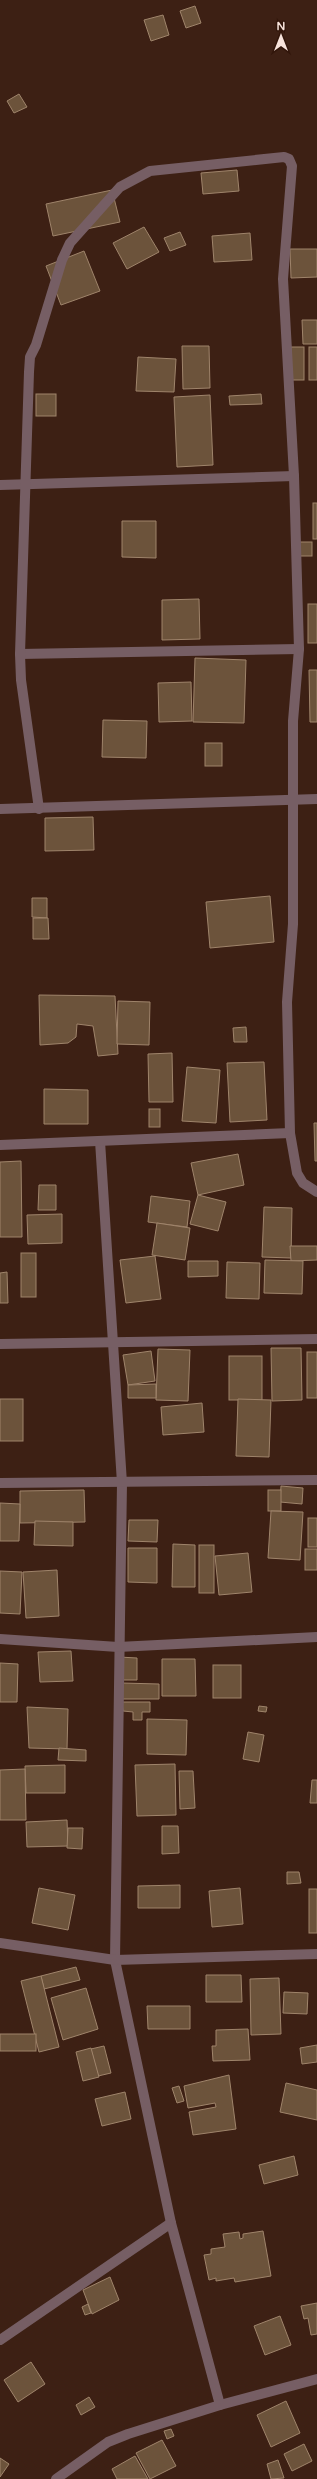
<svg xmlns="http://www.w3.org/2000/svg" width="317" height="2479" viewBox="0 0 317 2479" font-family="'Varela Round',sans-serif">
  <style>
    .building { fill: #6c533b; stroke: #9f846b }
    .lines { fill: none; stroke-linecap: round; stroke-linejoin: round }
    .minor { stroke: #765e64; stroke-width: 10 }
  </style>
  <rect width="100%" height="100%" fill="#3d2014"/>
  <g class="building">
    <polygon points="195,6 201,23 186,28 180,11"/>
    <polygon points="163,15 169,35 151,41 144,20"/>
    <polygon points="19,94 27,107 14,113 7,101"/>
    <polygon points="237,170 239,191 203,194 201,173"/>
    <polygon points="112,190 120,222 53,236 46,204"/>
    <polygon points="144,227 159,252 127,269 113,243"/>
    <polygon points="180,232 186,245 170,251 164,238"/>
    <polygon points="250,233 252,260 214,262 212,236"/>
    <polygon points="290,249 317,249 317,277 291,278"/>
    <polygon points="84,251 100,291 61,305 46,266"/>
    <polygon points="302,320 317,320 317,344 303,344"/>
    <polygon points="182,346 209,346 210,388 183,389"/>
    <rect x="291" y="347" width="13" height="33"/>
    <rect x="309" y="347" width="8" height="33"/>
    <polygon points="138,357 176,359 174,392 136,391"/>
    <rect x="36" y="394" width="20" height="22"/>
    <polygon points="261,394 262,404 230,405 229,396"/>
    <polygon points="210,395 213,465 177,467 174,397"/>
    <rect x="313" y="503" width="4" height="36"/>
    <polygon points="122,521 156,521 156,558 122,557"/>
    <rect x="293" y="542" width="19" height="14"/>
    <polygon points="199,599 200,639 162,640 162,600"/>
    <rect x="308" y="604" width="9" height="39"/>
    <polygon points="195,658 246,660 244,723 193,722"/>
    <polygon points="309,670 317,670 317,722 310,722"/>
    <polygon points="191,682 192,721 159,722 158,683"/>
    <polygon points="103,720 147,721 146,758 102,757"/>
    <rect x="205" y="743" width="17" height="23"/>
    <polygon points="93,817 94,850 45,851 45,818"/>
    <polygon points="270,896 274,942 210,948 206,902"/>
    <polygon points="32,898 47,898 47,918 32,917"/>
    <polygon points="33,918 48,918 49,939 33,939"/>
    <polygon points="39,995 115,996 118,1054 98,1056 93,1026 77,1024 76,1037 68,1043 40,1045"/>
    <polygon points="118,1001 150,1002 149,1045 117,1044"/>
    <polygon points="246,1027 247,1042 234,1042 233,1028"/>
    <polygon points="172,1053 173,1102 149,1102 148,1054"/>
    <polygon points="264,1062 267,1120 230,1122 227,1063"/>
    <polygon points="187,1067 220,1070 216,1123 182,1121"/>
    <polygon points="44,1089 88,1090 88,1124 44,1124"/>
    <rect x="149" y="1109" width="11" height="18"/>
    <polygon points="314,1123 317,1123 317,1161 315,1161"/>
    <polygon points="238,1154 244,1185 198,1195 191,1163"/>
    <polygon points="21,1161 22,1237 0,1237 0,1162"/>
    <polygon points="39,1185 56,1185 56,1210 38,1210"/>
    <polygon points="198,1195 226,1202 218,1231 190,1224"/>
    <polygon points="151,1196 190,1201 187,1227 148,1222"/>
    <polygon points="264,1207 292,1208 291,1258 262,1257"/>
    <polygon points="62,1214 62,1243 28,1244 27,1215"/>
    <polygon points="157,1223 190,1228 185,1260 152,1255"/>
    <polygon points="290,1246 317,1246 317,1260 291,1261"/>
    <rect x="21" y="1253" width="15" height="44"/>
    <polygon points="155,1256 161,1299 126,1303 120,1260"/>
    <polygon points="265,1260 303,1261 302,1294 264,1293"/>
    <polygon points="188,1261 218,1261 218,1276 188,1277"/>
    <polygon points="227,1262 260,1263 259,1299 226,1298"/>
    <polygon points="7,1272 8,1303 0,1303 0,1273"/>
    <polygon points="271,1348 301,1348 302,1400 272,1401"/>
    <polygon points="158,1349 190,1350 188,1401 156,1400"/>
    <polygon points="151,1351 155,1381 128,1385 123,1355"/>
    <rect x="307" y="1352" width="10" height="46"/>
    <rect x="229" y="1356" width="33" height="44"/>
    <polygon points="156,1384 156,1398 128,1398 128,1385"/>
    <rect x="0" y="1399" width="23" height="42"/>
    <polygon points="238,1399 271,1400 269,1457 236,1456"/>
    <polygon points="202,1403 204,1432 163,1435 161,1407"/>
    <polygon points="281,1486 303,1488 302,1504 280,1502"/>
    <polygon points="84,1490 85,1522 20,1523 20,1491"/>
    <rect x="268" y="1490" width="13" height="21"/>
    <polygon points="0,1503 20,1504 19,1541 0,1541"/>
    <polygon points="271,1511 303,1512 300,1560 268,1558"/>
    <rect x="308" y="1518" width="9" height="29"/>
    <polygon points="129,1520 158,1520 157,1542 128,1541"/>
    <polygon points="35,1521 73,1522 73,1546 34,1545"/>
    <polygon points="173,1544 195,1545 195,1587 172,1587"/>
    <rect x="199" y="1545" width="15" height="48"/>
    <polygon points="128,1548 157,1548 157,1583 128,1582"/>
    <rect x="305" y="1549" width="12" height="21"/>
    <polygon points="248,1553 252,1592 219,1595 215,1556"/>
    <polygon points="57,1570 59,1616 26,1618 23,1572"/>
    <polygon points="0,1571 22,1572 20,1614 0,1613"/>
    <polygon points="71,1651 73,1681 40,1682 38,1652"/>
    <polygon points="119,1657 137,1658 137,1680 118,1680"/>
    <polygon points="162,1659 195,1659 196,1696 162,1696"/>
    <polygon points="0,1663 18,1664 17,1702 0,1702"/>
    <rect x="213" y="1665" width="28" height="33"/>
    <polygon points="122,1683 159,1684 159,1699 122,1699"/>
    <polygon points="122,1702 150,1702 150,1712 142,1712 142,1720 133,1720 133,1712 123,1711"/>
    <polygon points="259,1706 267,1707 266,1712 258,1711"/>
    <polygon points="27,1707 68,1709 67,1749 29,1748"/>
    <polygon points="147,1719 187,1720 186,1755 147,1754"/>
    <polygon points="248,1732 264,1735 259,1762 243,1759"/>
    <polygon points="59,1748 86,1750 86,1761 58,1760"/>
    <polygon points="175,1764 176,1815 137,1816 135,1765"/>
    <polygon points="65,1765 65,1793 26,1793 25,1766"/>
    <polygon points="25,1769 26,1820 0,1820 0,1770"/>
    <polygon points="179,1771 193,1771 195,1808 180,1809"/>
    <polygon points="312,1780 317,1780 317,1803 310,1803"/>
    <polygon points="67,1820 68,1846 27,1847 26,1822"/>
    <polygon points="162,1826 178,1826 179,1853 162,1854"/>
    <polygon points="68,1828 83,1828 82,1849 67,1848"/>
    <polygon points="287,1872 299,1872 301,1883 287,1884"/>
    <polygon points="180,1885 180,1908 138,1908 138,1886"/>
    <polygon points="39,1888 75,1895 68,1930 32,1923"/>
    <polygon points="240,1888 243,1924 212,1927 209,1891"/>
    <rect x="309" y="1889" width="8" height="44"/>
    <polygon points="76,1967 80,1980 44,1989 41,1976"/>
    <polygon points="206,1975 241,1975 242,2002 206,2002"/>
    <polygon points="41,1976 59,2047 39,2052 21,1981"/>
    <polygon points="279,1978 281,2034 251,2035 250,1979"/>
    <polygon points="86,1988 98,2029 63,2040 51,1998"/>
    <polygon points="284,1992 308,1993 307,2014 283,2013"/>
    <polygon points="147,2006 190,2006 190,2029 148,2029"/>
    <polygon points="248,2029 250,2060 213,2061 212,2046 216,2046 216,2030"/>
    <rect x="0" y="2034" width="36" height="17"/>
    <polygon points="317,2045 317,2062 302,2064 300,2048"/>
    <polygon points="104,2046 111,2073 98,2076 91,2049"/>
    <polygon points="91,2048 99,2077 83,2081 76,2052"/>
    <polygon points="229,2075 236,2129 193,2135 189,2112 216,2107 215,2103 188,2108 184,2086"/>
    <polygon points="286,2083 317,2090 317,2120 280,2112"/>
    <polygon points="179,2086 184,2101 177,2103 172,2088"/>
    <polygon points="125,2092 131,2119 102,2126 95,2099"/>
    <polygon points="294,2156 298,2175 264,2184 259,2165"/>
    <polygon points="263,2231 271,2276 235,2282 234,2278 216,2281 216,2278 209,2280 204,2255 211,2254 211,2249 225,2247 223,2234 239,2232 240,2239 243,2238 243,2234"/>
    <polygon points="110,2277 119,2300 92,2314 83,2290"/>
    <polygon points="317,2303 317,2334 311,2335 308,2318 304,2319 301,2306"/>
    <polygon points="88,2304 91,2313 85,2315 82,2307"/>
    <polygon points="280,2316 291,2345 265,2355 254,2326"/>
    <polygon points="31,2362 45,2384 18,2402 4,2380"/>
    <polygon points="89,2397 95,2407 81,2415 76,2405"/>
    <polygon points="286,2401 300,2433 271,2447 257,2415"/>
    <polygon points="171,2429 174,2436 167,2439 164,2431"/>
    <polygon points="162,2440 176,2466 150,2479 136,2453"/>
    <polygon points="304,2444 312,2461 292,2471 284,2454"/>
    <polygon points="135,2456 148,2479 117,2479 112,2469"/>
    <polygon points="0,2458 9,2464 0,2477"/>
    <polygon points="278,2460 284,2478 271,2479 267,2464"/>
  </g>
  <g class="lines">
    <g class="minor">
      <polyline points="0,485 294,476"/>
      <polyline points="20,654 299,649"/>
      <polyline points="0,809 317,799"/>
      <polyline points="39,809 21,680 20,654 29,372 30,357 36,345 62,260 70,243 120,187 150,171 284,157 289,159 292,166 283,279 294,476 299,649 293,721 293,924 287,1002 290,1133 297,1173 303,1183 317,1192"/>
      <polyline points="100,1141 122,1483 115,1960 171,2223 220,2405"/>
      <polyline points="0,1145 290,1133"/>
      <polyline points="0,1344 317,1339"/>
      <polyline points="0,1483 317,1480"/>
      <polyline points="0,1639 118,1647 317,1637"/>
      <polyline points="0,1943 115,1960 317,1954"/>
      <polyline points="0,2340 171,2223"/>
      <polyline points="56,2479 108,2442 128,2434 220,2405 317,2379"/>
    </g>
  </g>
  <g transform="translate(281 36)" stroke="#32160b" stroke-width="3" paint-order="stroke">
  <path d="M0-3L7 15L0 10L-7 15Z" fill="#f7e3db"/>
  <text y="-6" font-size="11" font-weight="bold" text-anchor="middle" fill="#f7e3db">N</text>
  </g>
</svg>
